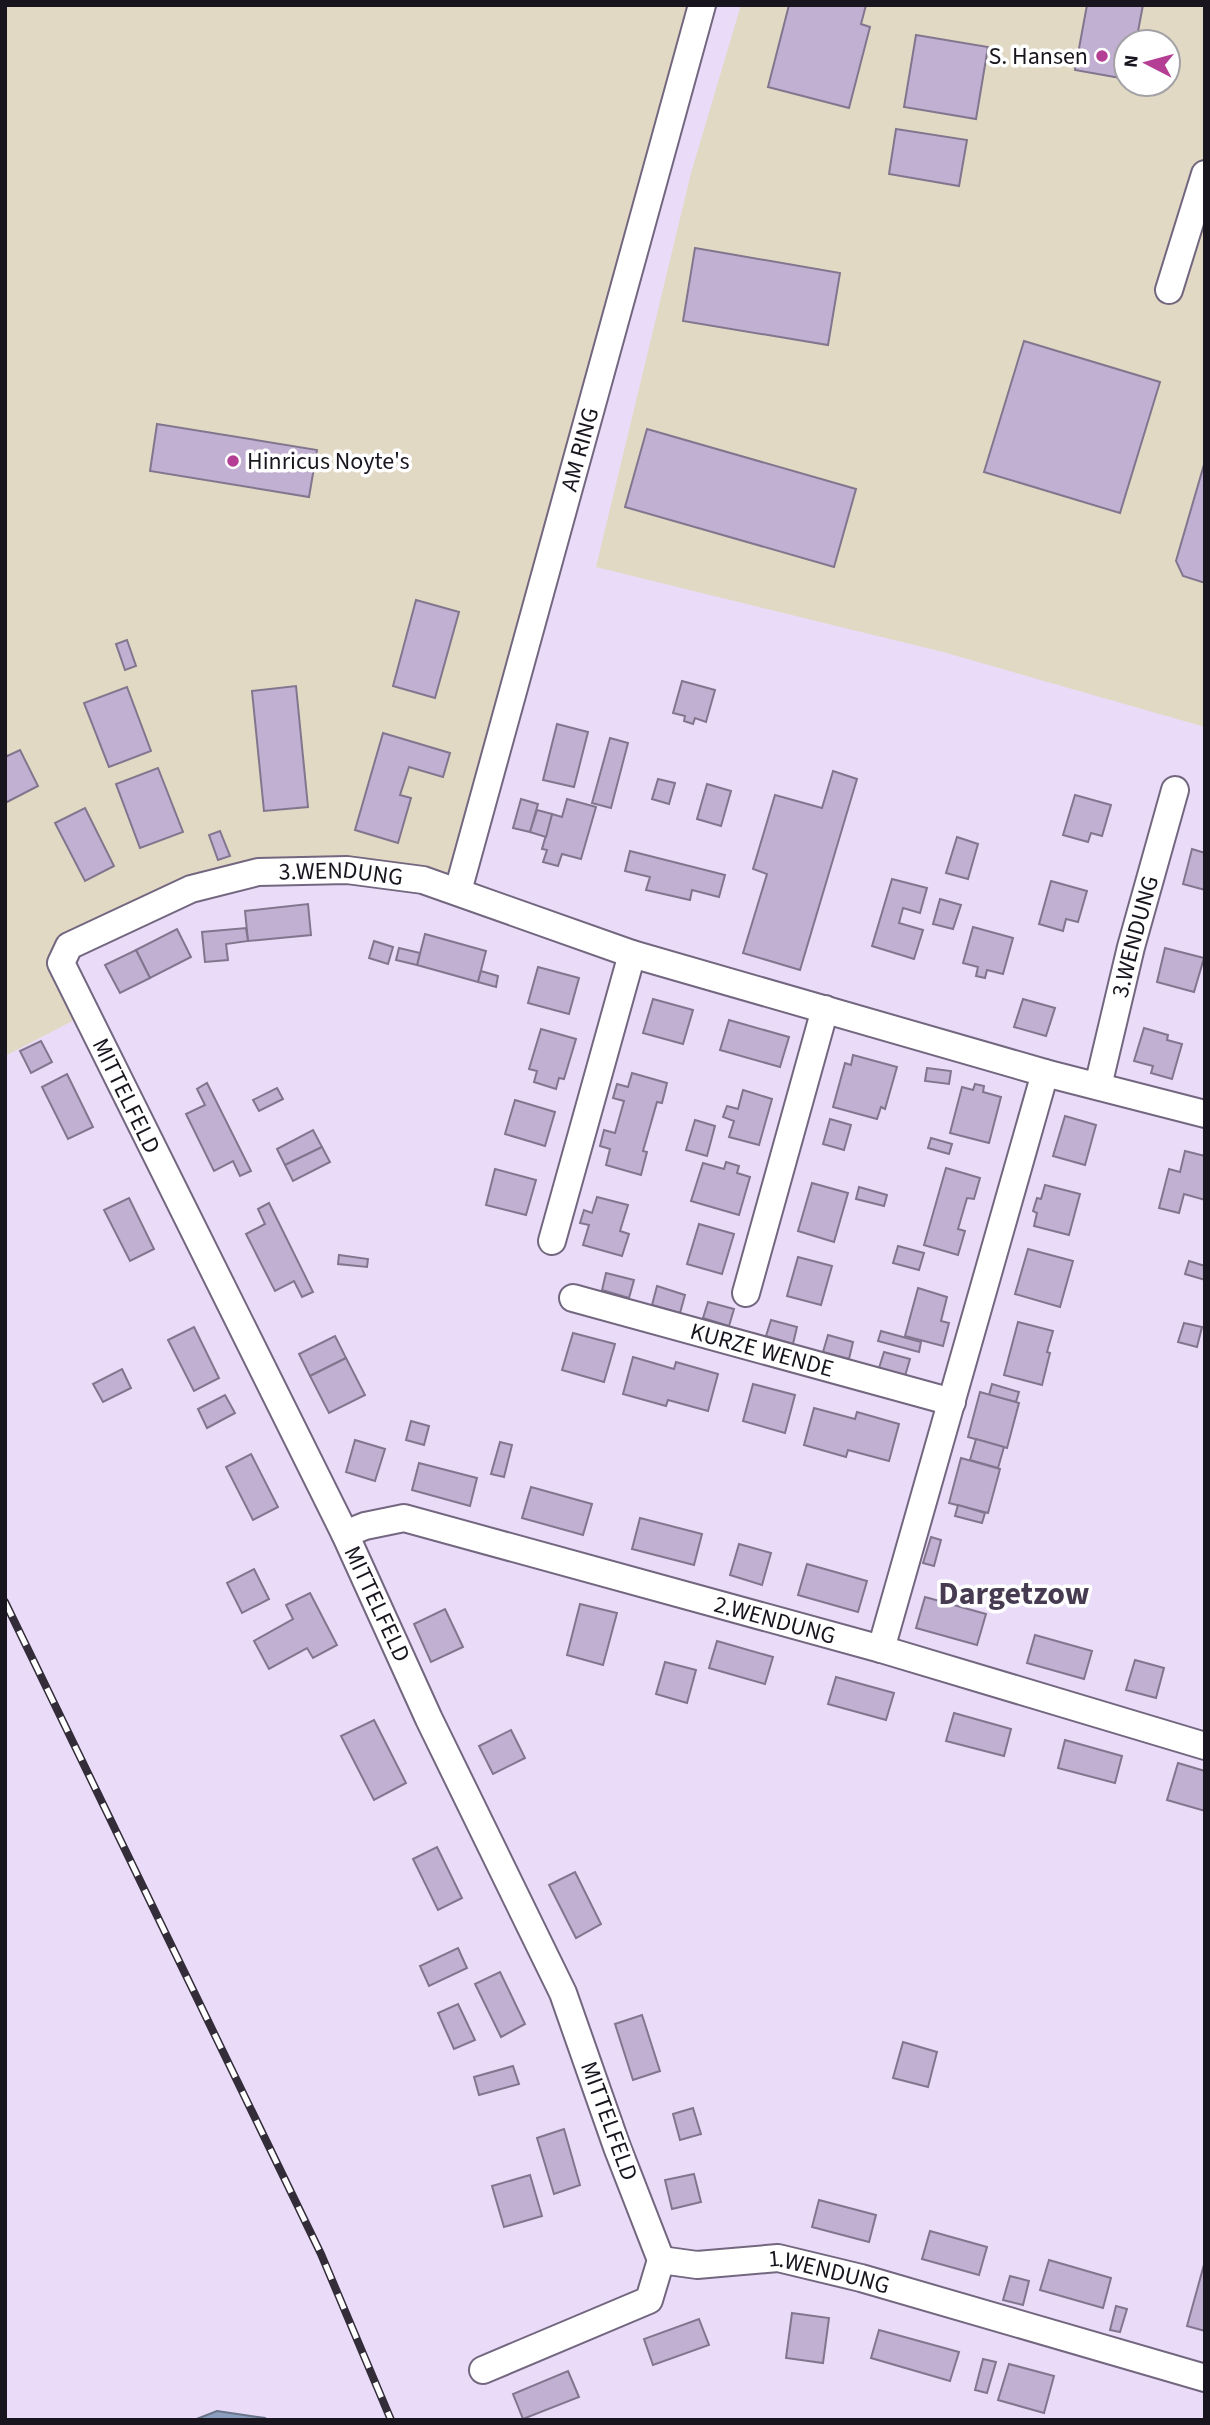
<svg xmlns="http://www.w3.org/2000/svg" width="1210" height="2425" viewBox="0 0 1210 2425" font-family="'Source Sans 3',sans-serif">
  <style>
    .commercial { fill: #e1d9c3; fill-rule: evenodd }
    .water { fill: url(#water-waves); stroke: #6a758d; stroke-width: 2 }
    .building { fill: #c1b0d2; stroke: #82768f; stroke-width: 2 }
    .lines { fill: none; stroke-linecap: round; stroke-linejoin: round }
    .minor-casing { stroke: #736780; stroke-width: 30 }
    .minor { stroke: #fff; stroke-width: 26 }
    .rail-casing { stroke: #322d38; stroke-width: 8 }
    .rail { stroke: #fff; stroke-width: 5; stroke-dasharray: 16; stroke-linecap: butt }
    .poi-dot { fill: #b53e95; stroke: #fff; stroke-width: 2.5 }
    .labels { text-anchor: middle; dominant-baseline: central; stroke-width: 7; stroke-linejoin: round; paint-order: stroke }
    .poi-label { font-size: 24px; fill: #19151e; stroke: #fff; text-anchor: end }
    .street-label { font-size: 24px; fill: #19151e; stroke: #fff }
    .district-label { font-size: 32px; font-weight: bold; fill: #473b52; stroke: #fff }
  </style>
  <defs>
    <pattern id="water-waves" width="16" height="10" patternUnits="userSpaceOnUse" patternTransform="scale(1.75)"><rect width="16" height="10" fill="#8c9ebd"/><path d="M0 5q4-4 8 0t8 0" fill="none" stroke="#728099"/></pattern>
  </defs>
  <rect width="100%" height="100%" fill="#eadcf8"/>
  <g class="commercial">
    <polygon points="5,5 693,5 458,891 258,872 69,946 86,1014 5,1056"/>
    <path d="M741 5H1205V727L943 652 596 567 691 173ZM1126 42H1168V84H1126Z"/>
  </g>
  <polygon class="water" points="217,2411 265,2418 267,2420 194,2420"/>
  <g class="building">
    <polygon points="789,5 866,5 861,24 870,27 849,108 768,87"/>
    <polygon points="1087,5 1143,5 1136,42 1126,42 1126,79 1075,70"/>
    <polygon points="916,35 988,47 976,119 904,107"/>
    <polygon points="896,129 967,140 959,186 889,174"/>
    <polygon points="695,248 840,273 828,345 683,321"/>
    <polygon points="1024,341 1160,382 1120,513 984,472"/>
    <polygon points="157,424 317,450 309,497 150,471"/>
    <polygon points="647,429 856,489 834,567 625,507"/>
    <polygon points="1205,461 1205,583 1183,576 1176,561"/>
    <polygon points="416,600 459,612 435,698 393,686"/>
    <polygon points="127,640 136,666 125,670 116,644"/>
    <polygon points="682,681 715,690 706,722 695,718 693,724 684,721 685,716 673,713"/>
    <polygon points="296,686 308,807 264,811 252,691"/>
    <polygon points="127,687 151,751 109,767 84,703"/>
    <polygon points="557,724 588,732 574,787 543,780"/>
    <polygon points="383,733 450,753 443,777 409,767 400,795 411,798 398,843 355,830"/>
    <polygon points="610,738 628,743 611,808 592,803"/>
    <polygon points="20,750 38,786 5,803 5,757"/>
    <polygon points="158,768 183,832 140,848 116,784"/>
    <polygon points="833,771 857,779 800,970 743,953 767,874 753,869 775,795 822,808"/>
    <polygon points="658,779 675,783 669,804 652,799"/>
    <polygon points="707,784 731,791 721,826 697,819"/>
    <polygon points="1075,795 1111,805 1102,836 1091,833 1088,842 1063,835"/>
    <polygon points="521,799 538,804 530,832 513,828"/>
    <polygon points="567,799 596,807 581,859 562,854 558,866 543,862 547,850 542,849 552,814 562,817"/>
    <polygon points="85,808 114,866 85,881 55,823"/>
    <polygon points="537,810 552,814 546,837 530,832"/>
    <polygon points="220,831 230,856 218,860 209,835"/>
    <polygon points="957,837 978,844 968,879 946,873"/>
    <polygon points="1192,849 1205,853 1205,890 1183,884"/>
    <polygon points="630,851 725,875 719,897 692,890 690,900 646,890 650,877 625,871"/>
    <polygon points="892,879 927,888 920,913 903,908 899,923 923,930 914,959 872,946"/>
    <polygon points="1051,881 1087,891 1078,922 1066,919 1063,931 1039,924"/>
    <polygon points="940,899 961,905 953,929 933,924"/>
    <polygon points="308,904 311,935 248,941 245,911"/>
    <polygon points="973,927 1013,938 1003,974 987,970 985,978 976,976 978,967 963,963"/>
    <polygon points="246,928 248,941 226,944 228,960 205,962 202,932"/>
    <polygon points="177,929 191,957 150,978 136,950"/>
    <polygon points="425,934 486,951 478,982 417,965"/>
    <polygon points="374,941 393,947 388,964 369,958"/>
    <polygon points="399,948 420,953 417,965 396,960"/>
    <polygon points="1165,948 1204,958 1194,992 1157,982"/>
    <polygon points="136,950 150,978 120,993 105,965"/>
    <polygon points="538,967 579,978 569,1014 528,1003"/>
    <polygon points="481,971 498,976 496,987 478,982"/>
    <polygon points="653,999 693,1010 683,1044 643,1033"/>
    <polygon points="1023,999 1055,1008 1046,1036 1014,1027"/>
    <polygon points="729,1020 789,1037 780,1067 720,1050"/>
    <polygon points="1144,1028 1168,1035 1167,1040 1182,1044 1172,1079 1151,1073 1153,1066 1134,1061"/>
    <polygon points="541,1029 576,1039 564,1079 559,1078 556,1089 534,1082 537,1071 529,1069"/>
    <polygon points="41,1041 52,1062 31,1073 20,1051"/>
    <polygon points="853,1055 897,1067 885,1109 881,1107 877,1119 833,1107 845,1063 851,1065"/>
    <polygon points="927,1068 951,1071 949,1084 925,1081"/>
    <polygon points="632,1073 667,1083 662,1103 657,1102 643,1151 647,1152 641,1175 606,1165 610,1149 600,1146 604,1130 615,1133 624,1101 613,1098 617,1084 628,1087"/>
    <polygon points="67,1074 93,1127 68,1139 42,1087"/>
    <polygon points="207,1083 251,1171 240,1176 233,1161 214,1171 186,1114 205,1105 197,1089"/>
    <polygon points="975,1084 984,1086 983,1092 1001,1097 989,1143 950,1133 962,1087 973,1090"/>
    <polygon points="277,1088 283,1099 259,1111 253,1100"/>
    <polygon points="743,1090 772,1099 759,1145 729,1137 734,1121 723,1117 727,1106 738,1109"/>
    <polygon points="515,1100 555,1112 545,1146 505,1134"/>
    <polygon points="1065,1116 1096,1125 1085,1165 1053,1156"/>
    <polygon points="830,1119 851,1125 844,1150 823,1144"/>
    <polygon points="695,1120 715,1126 707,1156 686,1150"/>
    <polygon points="313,1130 322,1147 285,1165 277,1149"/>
    <polygon points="931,1138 952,1144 949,1154 928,1148"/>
    <polygon points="322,1147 330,1162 293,1181 285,1165"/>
    <polygon points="1185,1151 1205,1156 1205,1200 1184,1194 1179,1213 1159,1208 1169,1169 1180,1172"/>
    <polygon points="726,1162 739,1166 737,1173 750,1177 739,1215 691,1201 703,1163 724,1169"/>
    <polygon points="946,1168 980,1178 974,1199 967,1198 958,1229 965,1231 958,1255 924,1245"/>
    <polygon points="495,1169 536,1180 526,1215 486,1205"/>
    <polygon points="812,1183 848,1193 834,1242 798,1231"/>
    <polygon points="1045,1185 1080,1194 1069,1235 1034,1226 1037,1213 1033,1211 1037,1198 1041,1199"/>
    <polygon points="859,1187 887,1195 884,1206 856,1199"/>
    <polygon points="597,1197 628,1205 620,1231 629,1234 622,1256 583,1245 589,1225 580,1223 584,1210 592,1213"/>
    <polygon points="129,1198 154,1249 130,1261 104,1210"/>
    <polygon points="269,1203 313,1292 302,1297 294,1281 275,1291 246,1234 265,1224 258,1209"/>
    <polygon points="699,1224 734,1234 722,1274 687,1264"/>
    <polygon points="898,1246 924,1253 919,1270 893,1263"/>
    <polygon points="1028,1249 1073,1261 1060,1307 1015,1294"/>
    <polygon points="339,1255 368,1259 367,1267 338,1264"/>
    <polygon points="798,1257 832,1266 821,1305 787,1296"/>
    <polygon points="1189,1261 1205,1266 1205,1280 1185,1274"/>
    <polygon points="606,1273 634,1280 629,1298 602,1290"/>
    <polygon points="657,1286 685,1295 680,1313 652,1305"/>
    <polygon points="918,1288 947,1297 941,1321 949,1323 943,1346 905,1336"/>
    <polygon points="708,1302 734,1309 729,1326 703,1318"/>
    <polygon points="771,1320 797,1327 793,1344 766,1336"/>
    <polygon points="1018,1322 1053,1331 1047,1352 1050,1353 1042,1385 1004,1375"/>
    <polygon points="1184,1323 1202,1327 1197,1347 1178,1342"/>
    <polygon points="194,1327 219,1378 194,1391 168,1340"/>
    <polygon points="881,1331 921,1342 919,1352 878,1341"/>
    <polygon points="573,1333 615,1344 604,1382 562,1370"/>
    <polygon points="828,1335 853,1342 849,1359 823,1352"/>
    <polygon points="335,1336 346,1358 310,1376 299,1354"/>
    <polygon points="884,1352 910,1359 905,1376 879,1368"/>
    <polygon points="633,1357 674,1369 676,1362 718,1374 708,1411 668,1400 666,1406 623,1394"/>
    <polygon points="346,1358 365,1395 329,1413 310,1376"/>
    <polygon points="122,1369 131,1388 103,1402 93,1384"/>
    <polygon points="753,1384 795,1395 785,1433 743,1421"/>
    <polygon points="992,1384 1019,1392 1016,1402 989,1395"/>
    <polygon points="980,1392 1019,1403 1007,1448 968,1437"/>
    <polygon points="225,1395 235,1413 207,1428 198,1409"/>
    <polygon points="814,1408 855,1419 857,1412 899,1424 889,1461 848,1450 846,1457 804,1445"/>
    <polygon points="411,1421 429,1426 424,1445 406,1440"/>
    <polygon points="976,1439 1004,1447 998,1468 970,1460"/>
    <polygon points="355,1440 385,1449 375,1481 346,1472"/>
    <polygon points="500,1442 512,1445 504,1477 491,1474"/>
    <polygon points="251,1454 278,1507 253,1520 226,1467"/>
    <polygon points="961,1458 1000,1469 988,1513 949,1503"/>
    <polygon points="419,1463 477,1478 470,1506 412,1490"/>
    <polygon points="531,1487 592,1504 583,1535 522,1518"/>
    <polygon points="958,1505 985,1513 982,1523 955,1516"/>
    <polygon points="640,1518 702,1534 694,1565 632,1549"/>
    <polygon points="931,1537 941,1540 934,1566 923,1563"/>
    <polygon points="739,1544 771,1553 762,1585 730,1575"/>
    <polygon points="807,1564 867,1581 858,1612 798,1595"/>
    <polygon points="254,1569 269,1599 242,1613 227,1583"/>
    <polygon points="310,1593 337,1645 313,1658 307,1648 269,1669 254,1641 293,1619 286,1605"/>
    <polygon points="925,1597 986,1614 977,1645 916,1628"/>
    <polygon points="580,1604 617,1613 603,1665 567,1655"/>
    <polygon points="445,1609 463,1647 431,1662 414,1624"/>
    <polygon points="1035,1635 1092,1651 1084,1679 1027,1663"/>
    <polygon points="717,1641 773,1657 765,1684 709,1668"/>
    <polygon points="1135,1660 1164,1668 1156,1698 1126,1690"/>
    <polygon points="665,1662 696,1670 687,1703 656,1694"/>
    <polygon points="836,1677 894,1693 886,1720 828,1704"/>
    <polygon points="954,1713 1011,1729 1004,1756 946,1741"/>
    <polygon points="374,1720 406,1783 374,1800 341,1736"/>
    <polygon points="511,1730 525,1758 493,1774 479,1746"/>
    <polygon points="1065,1740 1122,1756 1115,1783 1058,1768"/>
    <polygon points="1178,1763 1205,1771 1205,1811 1167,1800"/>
    <polygon points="437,1847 462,1898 438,1910 413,1859"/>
    <polygon points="575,1872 601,1924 576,1938 549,1885"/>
    <polygon points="458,1948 467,1968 429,1986 420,1966"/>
    <polygon points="500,1972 525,2024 501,2037 475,1984"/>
    <polygon points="458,2004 475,2040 454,2049 438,2013"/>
    <polygon points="642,2015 660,2071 633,2080 615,2024"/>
    <polygon points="903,2042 937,2052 928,2087 893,2078"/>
    <polygon points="513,2066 519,2084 479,2095 474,2077"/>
    <polygon points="693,2108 701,2134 680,2140 673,2114"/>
    <polygon points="564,2129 580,2185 554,2194 537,2138"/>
    <polygon points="694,2174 701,2202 672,2209 665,2180"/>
    <polygon points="530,2175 542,2216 504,2227 492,2186"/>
    <polygon points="819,2200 876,2215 869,2242 812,2227"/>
    <polygon points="930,2231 987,2247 979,2275 922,2259"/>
    <polygon points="1049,2260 1111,2278 1103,2308 1040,2290"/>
    <polygon points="1205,2261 1205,2331 1187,2326"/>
    <polygon points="1010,2276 1029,2281 1023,2305 1003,2300"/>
    <polygon points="1116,2306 1127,2309 1120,2332 1110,2330"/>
    <polygon points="792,2313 829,2318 823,2363 786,2358"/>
    <polygon points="699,2319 709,2345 653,2365 644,2339"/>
    <polygon points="879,2330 959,2352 950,2381 871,2358"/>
    <polygon points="983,2359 996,2362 987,2393 975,2390"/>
    <polygon points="1009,2364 1054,2376 1044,2413 998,2400"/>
    <polygon points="568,2371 579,2397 523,2419 513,2394"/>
  </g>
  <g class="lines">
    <g class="minor-casing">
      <g id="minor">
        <polyline points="1169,290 1205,174"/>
        <path id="s1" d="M458 891 702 5"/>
        <path id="s2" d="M1098 1086 1131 947 1175 790"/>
        <polyline points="552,1241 632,954"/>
        <polyline points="746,1293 825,1009"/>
        <path id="s3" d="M573 1298 952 1402"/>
        <path id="s4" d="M345 1534 365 1526 404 1518 881 1649 1205 1746"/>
        <polyline points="881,1649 1045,1073"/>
        <path id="s5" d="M661 2260 617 2147 563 1993 429 1719 345 1534 61 963 69 946 191 889 258 872 347 870 423 880 632 954 1045 1073 1205 1114"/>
        <path id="s6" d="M661 2260 697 2265 778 2258 861 2278 1205 2378"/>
        <polyline points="483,2370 649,2300 661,2260"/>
      </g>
    </g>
    <use href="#minor" class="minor"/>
    <g class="rail-casing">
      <polyline id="rail" points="5,1602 321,2254 391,2420"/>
    </g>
    <use href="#rail" class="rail"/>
  </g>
  <g class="poi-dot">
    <circle cx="1102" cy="56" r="7"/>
    <circle cx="233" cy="461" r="7"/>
  </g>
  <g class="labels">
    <g class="poi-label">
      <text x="1088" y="56">S. Hansen</text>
      <text x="247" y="461" text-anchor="start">Hinricus Noyte's</text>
    </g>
    <g class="street-label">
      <text stroke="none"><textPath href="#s1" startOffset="458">AM RING</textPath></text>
      <text stroke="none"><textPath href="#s5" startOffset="1736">3.WENDUNG</textPath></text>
      <text stroke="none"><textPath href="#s2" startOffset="154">3.WENDUNG</textPath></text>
      <text transform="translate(126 1096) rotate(64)">MITTELFELD</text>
      <text stroke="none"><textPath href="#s3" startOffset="196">KURZE WENDE</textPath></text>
      <text transform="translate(377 1604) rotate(65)">MITTELFELD</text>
      <text stroke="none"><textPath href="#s4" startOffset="446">2.WENDUNG</textPath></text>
      <text transform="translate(609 2121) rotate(70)">MITTELFELD</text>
      <text stroke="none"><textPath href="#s6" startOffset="170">1.WENDUNG</textPath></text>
    </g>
    <g class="district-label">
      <text x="1014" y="1594">Dargetzow</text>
    </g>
  </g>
  <rect width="1210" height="2425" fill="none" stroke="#19151e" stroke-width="14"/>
  <g transform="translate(1147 63) rotate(276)"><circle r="33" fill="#ffffff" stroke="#a3a1a5" stroke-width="2"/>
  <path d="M0-5L12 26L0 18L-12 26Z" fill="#b53e95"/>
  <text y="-10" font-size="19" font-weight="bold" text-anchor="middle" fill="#19151e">N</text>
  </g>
</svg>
